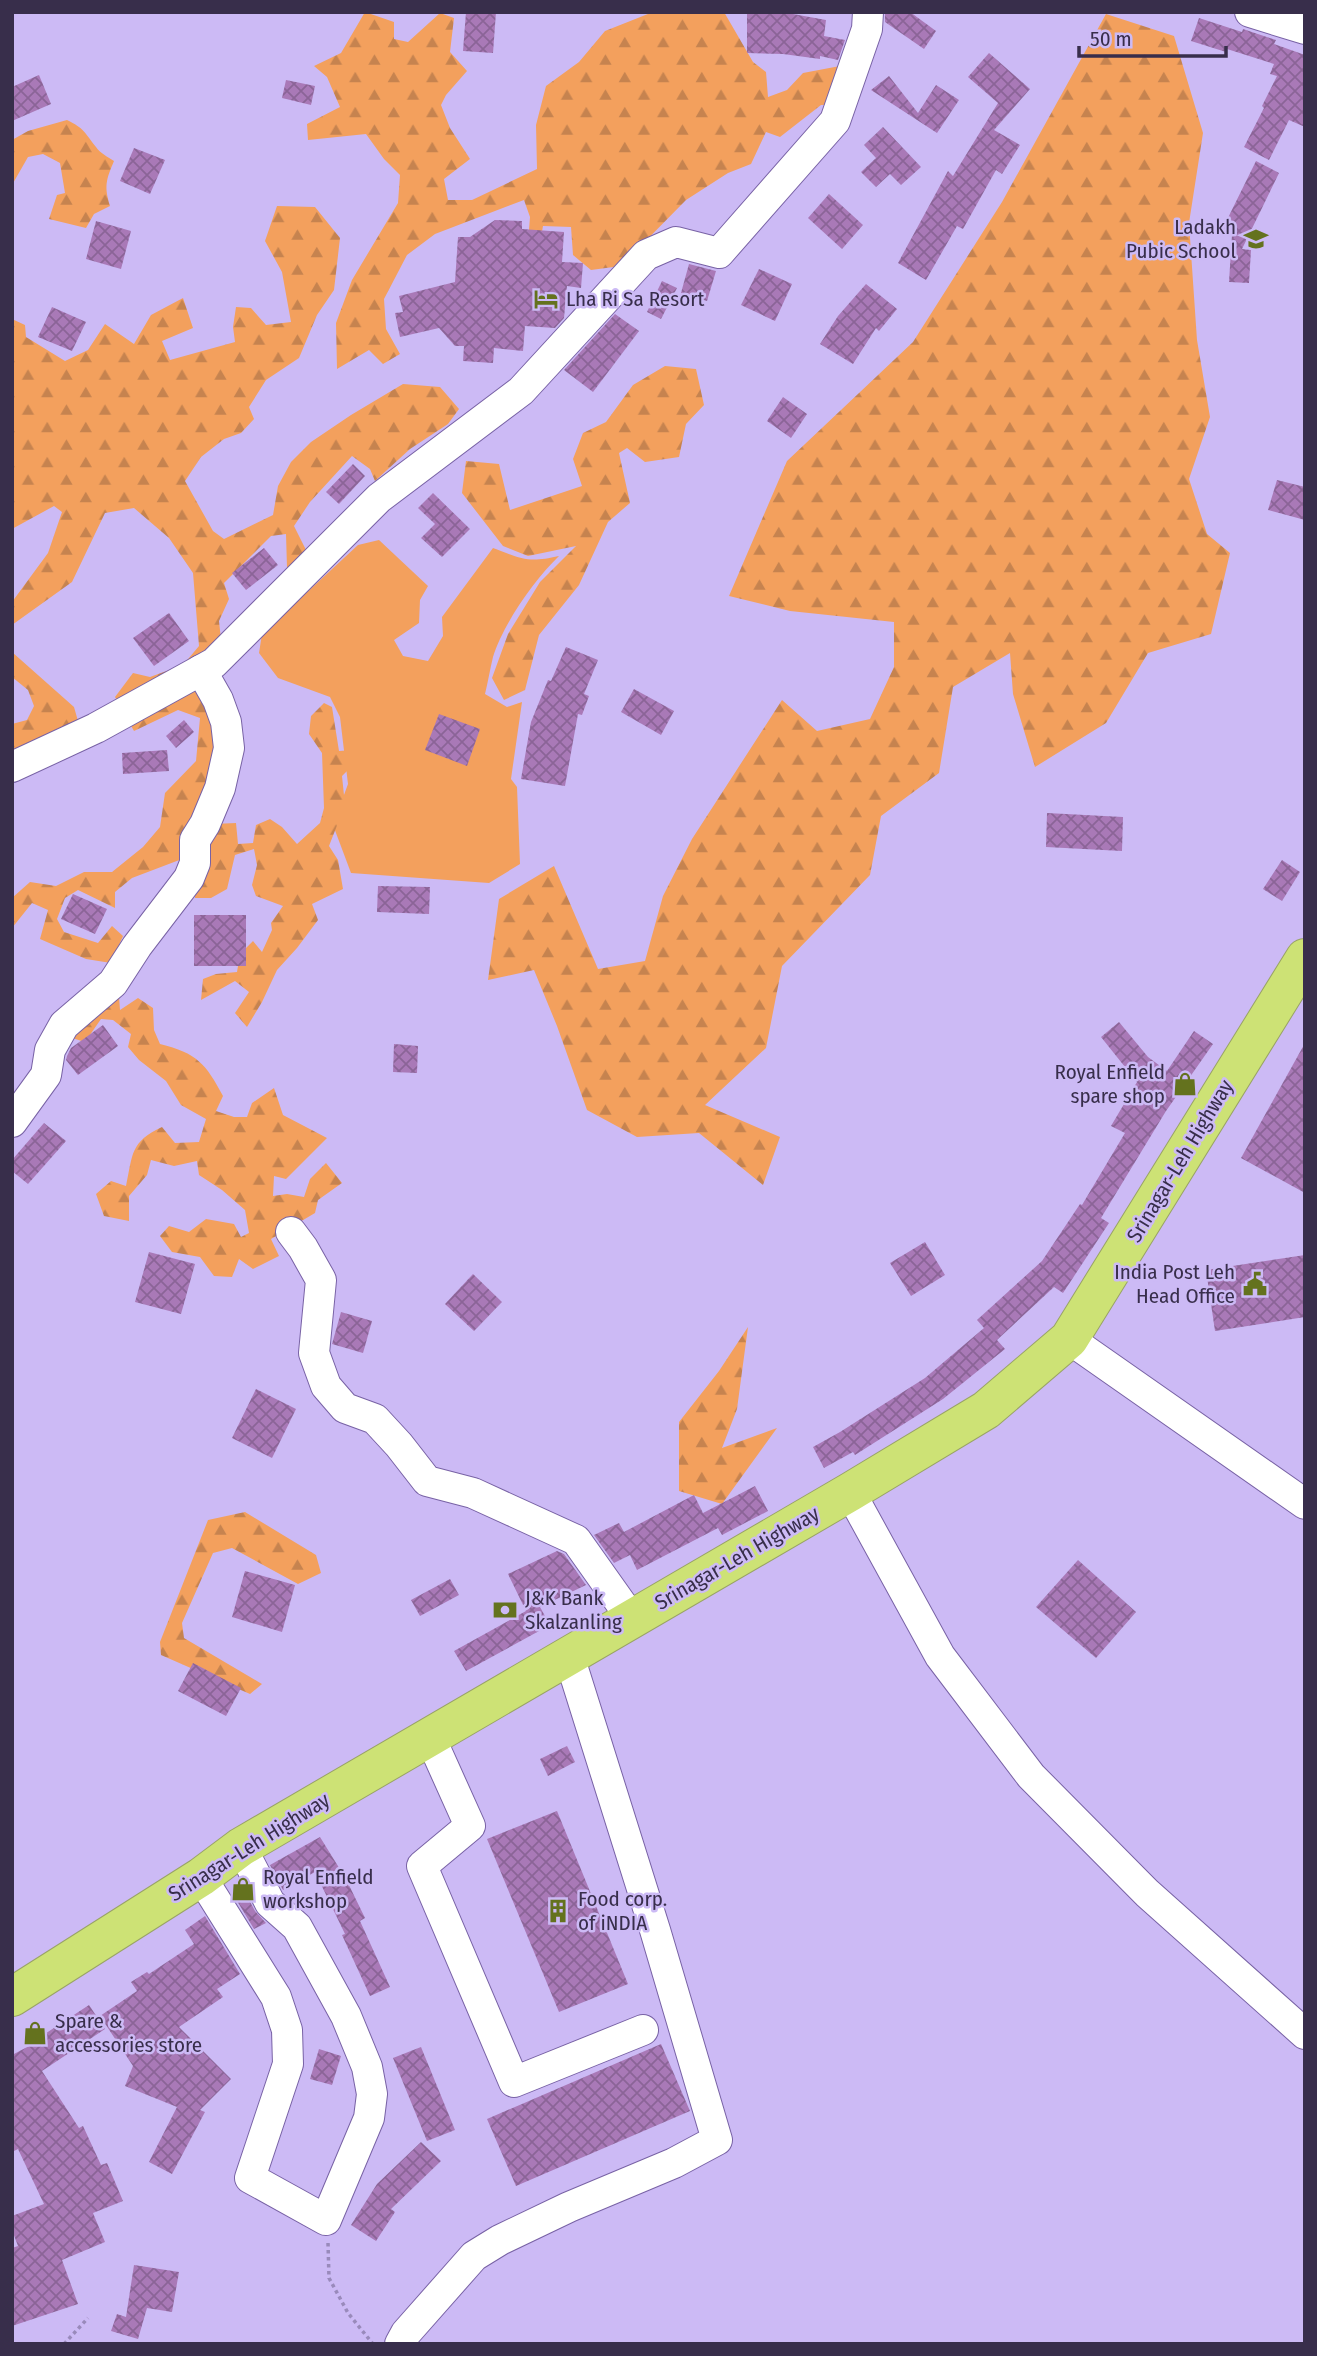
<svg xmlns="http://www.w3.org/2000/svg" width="1317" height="2356" viewBox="0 0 1317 2356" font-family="'Fira Sans Condensed',sans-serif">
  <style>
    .grass { fill: #f3a05d }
    .forest { fill: url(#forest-firs) }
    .building { fill: url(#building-cross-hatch) }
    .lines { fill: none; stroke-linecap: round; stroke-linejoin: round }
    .minor-casing { stroke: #7862a5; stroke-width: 32 }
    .highway-casing { stroke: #99a366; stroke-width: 40 }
    .path { stroke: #998abb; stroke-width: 3.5; stroke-dasharray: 3.5 3.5; stroke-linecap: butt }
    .minor { stroke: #fff; stroke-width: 30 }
    .highway { stroke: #cde275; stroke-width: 38 }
    .labels { text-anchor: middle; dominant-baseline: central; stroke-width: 5; stroke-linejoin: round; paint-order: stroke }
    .poi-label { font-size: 21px; fill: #382e4b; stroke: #ccbaf5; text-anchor: start }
    .street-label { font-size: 21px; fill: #382e4b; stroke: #ccbaf5 }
  </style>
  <defs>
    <pattern id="forest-firs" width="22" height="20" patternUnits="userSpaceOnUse" patternTransform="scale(1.75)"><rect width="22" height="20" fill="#f3a05d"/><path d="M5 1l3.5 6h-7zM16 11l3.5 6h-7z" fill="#c6834f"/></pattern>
    <pattern id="building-cross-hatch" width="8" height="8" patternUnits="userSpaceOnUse" patternTransform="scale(1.75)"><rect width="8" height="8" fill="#a979b7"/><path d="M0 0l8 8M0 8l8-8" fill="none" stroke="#8b6497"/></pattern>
  </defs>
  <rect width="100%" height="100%" fill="#ccbaf5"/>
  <path class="grass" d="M379 540 428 586 420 600 419 623 394 640 403 656 428 661 443 636 442 617 493 548C522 559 528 563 559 556 535 579 503 624 493 657 490 669 488 682 485 694L507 707 522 702 511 779 517 787 520 864 489 883 351 873 333 825 348 784 340 717 330 697 278 678 259 653 262 634 358 545Z"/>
  <g class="forest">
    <polygon points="365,12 394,22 394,39 408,42 440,13 454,18 450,52 467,71 446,95 441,105 450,128 470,159 444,179 448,200 472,200 537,169 536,125 546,86 579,62 605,31 653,12 724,12 753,62 766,72 768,97 787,90 803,73 840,66 848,104 821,105 780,137 766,132 751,164 728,173 686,200 621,266 591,270 573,255 571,227 543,226 536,265 527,255 530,217 524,200 435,234 407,255 384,299 386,329 400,354 383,364 369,350 337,369 336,323 352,280 398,203 400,175 384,159 366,134 308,140 307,124 340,107 327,77 314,66 341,53"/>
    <polygon points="1106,14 1174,36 1203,133 1189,223 1197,340 1210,417 1189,479 1207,534 1230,553 1211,634 1148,653 1106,723 1035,767 1013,694 1010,653 953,687 939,773 881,816 870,875 782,966 766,1048 705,1105 780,1137 763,1185 699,1133 637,1137 587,1110 557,1026 534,970 488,980 499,899 554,866 598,969 645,961 663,896 692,839 782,700 817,731 870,719 894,667 894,622 790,611 729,596 787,461 913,342 1002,202"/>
    <path d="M67 120C84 128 85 133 96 147 100 153 108 157 114 161 106 180 104 186 110 206L94 214 86 228 49 219 57 195 65 193 60 163 43 154 28 157 12 185V140L28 131Z"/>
    <polygon points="277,206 315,207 340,238 334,290 317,315 299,358 266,380 249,407 254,419 241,433 224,439 201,457 185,481 213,531 224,539 273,515 278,486 291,462 311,442 351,415 403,384 440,387 459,409 448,424 410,449 375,481 370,469 352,456 310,502 294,526 308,554 287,568 286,534 271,536 224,583 229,599 219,621 222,649 221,736 209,785 182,859 132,878 115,892 115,908 78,890 65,898 57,919 64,932 98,943 112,926 123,936 111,963 86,959 40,939 48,910 32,903 12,928 12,898 30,882 56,886 84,872 112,872 143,847 160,827 165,793 196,761 200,718 178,710 134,731 115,697 133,673 150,677 183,665 199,646 193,573 169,538 134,508 105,513 72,582 12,625 12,602 48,553 62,512 54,506 12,529 12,319 25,325 26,337 65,361 88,350 105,324 134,344 151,315 183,298 193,328 162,341 170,360 235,342 233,327 236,307 251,308 266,325 291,322 282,272 265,241"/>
    <polygon points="665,366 696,369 704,405 686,424 679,457 645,462 627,448 619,453 630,503 608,522 579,585 539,635 525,690 504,700 492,678 508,634 540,582 576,546 528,556 503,546 462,493 466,461 499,464 510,510 582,486 573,459 583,433 606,422 633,385"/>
    <polygon points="12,652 74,707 78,721 12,756 12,724 27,720 34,706 28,690 12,677"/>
    <polygon points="324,703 332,707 339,751 353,750 357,761 342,776 345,805 329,846 338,860 343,889 312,904 318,920 297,948 277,970 262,1002 247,1027 235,1013 249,992 235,981 201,1000 203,979 216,974 237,972 240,954 253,941 262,952 272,930 271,923 283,906 256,896 252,885 257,865 254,849 235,855 227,889 211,898 195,898 195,881 213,824 236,823 238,844 253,843 256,825 270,819 282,827 297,844 320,823 324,808 322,753 309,734 311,716"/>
    <path d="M119 997 120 1010 138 998 153 1008 154 1030 160 1044C197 1053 206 1064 223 1096L216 1111 234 1117H247L252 1103 274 1088 283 1115 327 1138 286 1179 274 1176 273 1196 287 1194 304 1197 310 1179 326 1163 342 1183 318 1200 315 1213 271 1239 279 1256 253 1269 239 1259 232 1277 214 1276 200 1257 172 1252 160 1236 169 1226 189 1232 206 1219 234 1224 241 1237 249 1233 245 1210 222 1190 199 1175 197 1161 174 1166 151 1160 147 1175 129 1196V1221L104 1216 96 1194 111 1181 126 1186C133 1154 130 1142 162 1127L175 1143 199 1142 206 1119 181 1105 166 1081 139 1060 128 1047 131 1034 113 1020 101 1019 85 1042 72 1038 103 999Z"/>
    <polygon points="748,1327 737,1409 722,1448 777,1428 722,1504 679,1491 679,1422 719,1371"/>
    <polygon points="245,1512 316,1555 321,1573 298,1584 232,1548 213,1553 182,1623 184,1638 262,1684 250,1694 161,1655 160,1642 208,1520"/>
  </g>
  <g class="building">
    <polygon points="466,12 496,12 493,53 463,51"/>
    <polygon points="885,12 910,12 936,31 924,49 885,22"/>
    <polygon points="747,13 793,14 826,20 824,36 845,40 838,60 820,56 820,59 783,54 747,53"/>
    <polygon points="1199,18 1242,32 1243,29 1276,40 1274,44 1305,55 1305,127 1289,120 1269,160 1244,147 1264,108 1262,106 1277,76 1270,74 1274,64 1227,49 1226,52 1191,41"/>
    <polygon points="989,53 1030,89 994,130 1020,145 1002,174 996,170 963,229 957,226 926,280 898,263 948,171 953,176 998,103 968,77"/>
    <polygon points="39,75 51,104 12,121 12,87"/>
    <polygon points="889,76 918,113 936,85 959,100 937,133 871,90"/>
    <polygon points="286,80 315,86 311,105 282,98"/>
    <polygon points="883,127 921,167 901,185 890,174 876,187 861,172 876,158 864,145"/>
    <polygon points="134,148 165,160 150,194 120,181"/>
    <polygon points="1256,161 1279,173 1242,249 1251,250 1249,283 1229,282 1232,235 1222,230"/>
    <polygon points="829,194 863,225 842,249 808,218"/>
    <polygon points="495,220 522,221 522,229 564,232 562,262 583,263 581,288 567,286 564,318 555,328 525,326 523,351 494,348 493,363 463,361 464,346 455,346 439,328 400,337 395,313 403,312 399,296 455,282 458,237 470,237"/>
    <polygon points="96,221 131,231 121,269 86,259"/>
    <polygon points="689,264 716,271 707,301 681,293"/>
    <polygon points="759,269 792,284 775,321 741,305"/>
    <polygon points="662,281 677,288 661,319 647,312"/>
    <polygon points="866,284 897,309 879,331 876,328 853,364 820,344 838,316"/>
    <polygon points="52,307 86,322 72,351 38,337"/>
    <polygon points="615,314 639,331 593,392 564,370"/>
    <polygon points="783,397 807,414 791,438 767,421"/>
    <polygon points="353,464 365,476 339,504 326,492"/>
    <polygon points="1277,480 1305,487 1305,520 1268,510"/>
    <polygon points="433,493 470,529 442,557 421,538 435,524 418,508"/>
    <polygon points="264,548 278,565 246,590 232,573"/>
    <polygon points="169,613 189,641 154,666 133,638"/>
    <polygon points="566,647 598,660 584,694 589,696 582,715 578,714 565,786 521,779 531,722 548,680 551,681"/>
    <polygon points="634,689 674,711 661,735 621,712"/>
    <polygon points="439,714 480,729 467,766 425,750"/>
    <polygon points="184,720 194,732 176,748 166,736"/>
    <polygon points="167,750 169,771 123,774 122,753"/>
    <polygon points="1047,813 1123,817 1122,851 1046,847"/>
    <polygon points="1282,860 1300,872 1282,901 1263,889"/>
    <polygon points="378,886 430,887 429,914 377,912"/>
    <polygon points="73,894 107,909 95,934 61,919"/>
    <rect x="194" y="915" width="52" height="51"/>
    <polygon points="1119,1022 1148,1057 1167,1071 1194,1031 1213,1044 1166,1111 1101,1218 1109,1223 1063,1293 1054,1287 997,1340 1005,1349 943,1399 855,1455 853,1452 824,1468 813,1447 840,1432 925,1378 984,1328 977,1320 1042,1261 1080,1204 1082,1205 1125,1133 1111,1126 1137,1082 1101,1037"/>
    <polygon points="103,1025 118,1046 78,1075 66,1060 67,1056 71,1048"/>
    <polygon points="1305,1043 1305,1193 1241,1158"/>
    <polygon points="394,1044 418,1046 417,1073 393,1072"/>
    <polygon points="44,1123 66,1141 28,1184 12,1171 12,1160"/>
    <polygon points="925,1242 945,1275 911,1296 890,1263"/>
    <polygon points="149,1252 195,1264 181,1314 135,1302"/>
    <polygon points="1305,1255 1305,1317 1215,1331 1206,1270"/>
    <polygon points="473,1274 502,1302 474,1331 445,1304"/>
    <polygon points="341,1312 372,1321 363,1353 332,1344"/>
    <polygon points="256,1389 296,1409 272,1458 232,1438"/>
    <polygon points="755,1486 768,1511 722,1535 718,1528 637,1570 630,1555 614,1563 594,1535 619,1523 624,1532 694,1495 703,1513"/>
    <polygon points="557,1551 564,1554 586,1585 540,1607 550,1625 466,1671 454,1651 526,1611 508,1574"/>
    <polygon points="1078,1560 1136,1612 1096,1658 1036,1607"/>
    <polygon points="245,1571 295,1585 282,1632 232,1617"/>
    <polygon points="450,1579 459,1595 420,1616 411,1600"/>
    <polygon points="193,1663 241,1688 226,1716 178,1691"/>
    <polygon points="567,1746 575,1762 548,1776 540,1759"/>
    <polygon points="557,1811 628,1984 559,2012 487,1839"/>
    <polygon points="320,1837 346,1879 365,1918 360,1921 390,1987 370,1996 342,1935 345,1934 315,1872 283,1890 270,1865"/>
    <polygon points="241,1885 255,1911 266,1923 254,1929 231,1891"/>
    <polygon points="205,1916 240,1974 217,1989 223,1997 179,2027 231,2079 200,2110 205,2112 172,2174 149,2162 177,2107 125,2086 133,2066 100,2016 137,1991 131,1982 147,1972 149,1974 194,1944 185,1930"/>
    <polygon points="89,2005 105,2029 42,2071 79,2128 83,2126 101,2165 107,2163 123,2201 93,2213 105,2242 62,2260 78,2304 12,2326 12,2248 18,2246 12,2230 12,2216 44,2204 18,2149 12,2152 12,2055 33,2044 31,2043"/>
    <polygon points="661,2044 690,2111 516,2186 487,2119"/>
    <polygon points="421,2047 455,2130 427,2141 393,2058"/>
    <polygon points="319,2049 341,2056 332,2085 310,2079"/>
    <polygon points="421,2142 441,2161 391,2209 395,2212 376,2241 351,2225 377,2184"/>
    <polygon points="134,2265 179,2272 172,2312 147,2308 138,2339 111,2331 117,2314 126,2317"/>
  </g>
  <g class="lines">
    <g class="minor-casing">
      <g id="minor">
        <polyline points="1250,12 1305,29"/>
        <polyline points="12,767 96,728 214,663 379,498 521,391 646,255 676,242 719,253 835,121 867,29 868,12"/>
        <polyline points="12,1122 46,1075 50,1050 64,1025 113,983 137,946 189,878 195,863 195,840 205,824 220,788 229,748 226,722 218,700 201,670"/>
        <polyline points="291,1232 303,1248 321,1280 314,1353 326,1386 345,1408 375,1419 399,1445 427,1481 473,1493 576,1540 632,1619"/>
        <polyline points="1069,1339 1305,1504"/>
        <polyline points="850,1492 940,1656 1031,1776 1147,1893 1305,2034"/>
        <polyline points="430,1737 470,1826 422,1866 514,2082 643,2030"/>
        <polyline points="201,1877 276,1997 287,2030 288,2064 250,2178 326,2220 369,2118 372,2094 367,2067 346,2016 297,1927 270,1903 241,1847"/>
        <polyline points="400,2344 406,2333 474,2256 500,2240 569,2207 674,2163 717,2140 655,1930 569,1656"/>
      </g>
    </g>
    <g class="highway-casing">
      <polyline id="highway" points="12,1997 201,1877 241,1847 850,1492 986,1410 1069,1339 1305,958"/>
    </g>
    <g class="path">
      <polyline points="328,2243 329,2278 348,2313 373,2344"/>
      <polyline points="64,2344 88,2318"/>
    </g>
    <use href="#minor" class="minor"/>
    <use href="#highway" class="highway"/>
  </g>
  <defs>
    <g id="school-bare" transform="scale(1.89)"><path d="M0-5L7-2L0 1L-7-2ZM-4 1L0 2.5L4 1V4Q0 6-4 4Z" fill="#64721e" stroke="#ccbaf5" stroke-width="2.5" paint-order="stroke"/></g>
    <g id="hotel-bare" transform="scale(1.89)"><path d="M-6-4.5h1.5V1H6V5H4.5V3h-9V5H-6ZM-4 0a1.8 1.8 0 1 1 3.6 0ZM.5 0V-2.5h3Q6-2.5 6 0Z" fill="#64721e" stroke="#ccbaf5" stroke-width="2.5" paint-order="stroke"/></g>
    <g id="shop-bare" transform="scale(1.89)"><path d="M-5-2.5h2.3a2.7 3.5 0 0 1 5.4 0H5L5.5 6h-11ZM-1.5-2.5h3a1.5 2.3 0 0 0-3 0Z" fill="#64721e" stroke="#ccbaf5" stroke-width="2.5" paint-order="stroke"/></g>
    <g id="civic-bare" transform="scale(1.89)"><path d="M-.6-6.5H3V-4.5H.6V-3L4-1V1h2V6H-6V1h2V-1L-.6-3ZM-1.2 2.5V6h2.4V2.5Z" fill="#64721e" stroke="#ccbaf5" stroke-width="2.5" paint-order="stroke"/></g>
    <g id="bank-bare" transform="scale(1.89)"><path d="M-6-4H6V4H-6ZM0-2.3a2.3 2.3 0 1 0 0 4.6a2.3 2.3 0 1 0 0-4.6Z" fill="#64721e" stroke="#ccbaf5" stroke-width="2.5" paint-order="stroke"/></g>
    <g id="building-bare" transform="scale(1.89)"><path d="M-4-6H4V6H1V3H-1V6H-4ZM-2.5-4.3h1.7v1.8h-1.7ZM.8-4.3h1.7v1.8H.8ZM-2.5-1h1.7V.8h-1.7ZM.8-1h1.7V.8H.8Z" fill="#64721e" stroke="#ccbaf5" stroke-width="2.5" paint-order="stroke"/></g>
  </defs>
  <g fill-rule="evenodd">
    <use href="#school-bare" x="1256" y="239"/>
    <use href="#hotel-bare" x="546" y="299"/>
    <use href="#shop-bare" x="1185" y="1084"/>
    <use href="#civic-bare" x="1255" y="1284"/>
    <use href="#bank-bare" x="505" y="1610"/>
    <use href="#shop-bare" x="243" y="1889"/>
    <use href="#building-bare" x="558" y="1911"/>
    <use href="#shop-bare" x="35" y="2033"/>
  </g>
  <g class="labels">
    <g class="poi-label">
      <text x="1236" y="227" text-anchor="end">Ladakh<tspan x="1236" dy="24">Pubic School</tspan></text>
      <text x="566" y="299">Lha Ri Sa Resort</text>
      <text x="1165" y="1072" text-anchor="end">Royal Enfield<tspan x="1165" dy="24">spare shop</tspan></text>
      <text x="1235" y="1272" text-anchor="end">India Post Leh<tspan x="1235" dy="24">Head Office</tspan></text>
      <text x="525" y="1598">J&amp;K Bank<tspan x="525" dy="24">Skalzanling</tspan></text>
      <text x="263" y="1877">Royal Enfield<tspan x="263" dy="24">workshop</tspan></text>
      <text x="578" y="1899">Food corp.<tspan x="578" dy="24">of iNDIA</tspan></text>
      <text x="55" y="2021">Spare &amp;<tspan x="55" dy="24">accessories store</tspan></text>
    </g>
    <g class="street-label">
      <text transform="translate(1180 1161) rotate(-59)">Srinagar-Leh Highway</text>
      <text transform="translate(737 1558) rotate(-30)">Srinagar-Leh Highway</text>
      <text transform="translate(249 1847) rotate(-32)">Srinagar-Leh Highway</text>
    </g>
  </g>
  <rect width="1317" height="2356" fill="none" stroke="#382e4b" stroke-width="28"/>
  <path d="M1079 46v10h147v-10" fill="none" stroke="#382e4b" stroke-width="3.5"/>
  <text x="1090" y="46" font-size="21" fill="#382e4b" stroke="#ccbaf5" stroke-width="5" paint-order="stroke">50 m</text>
</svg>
